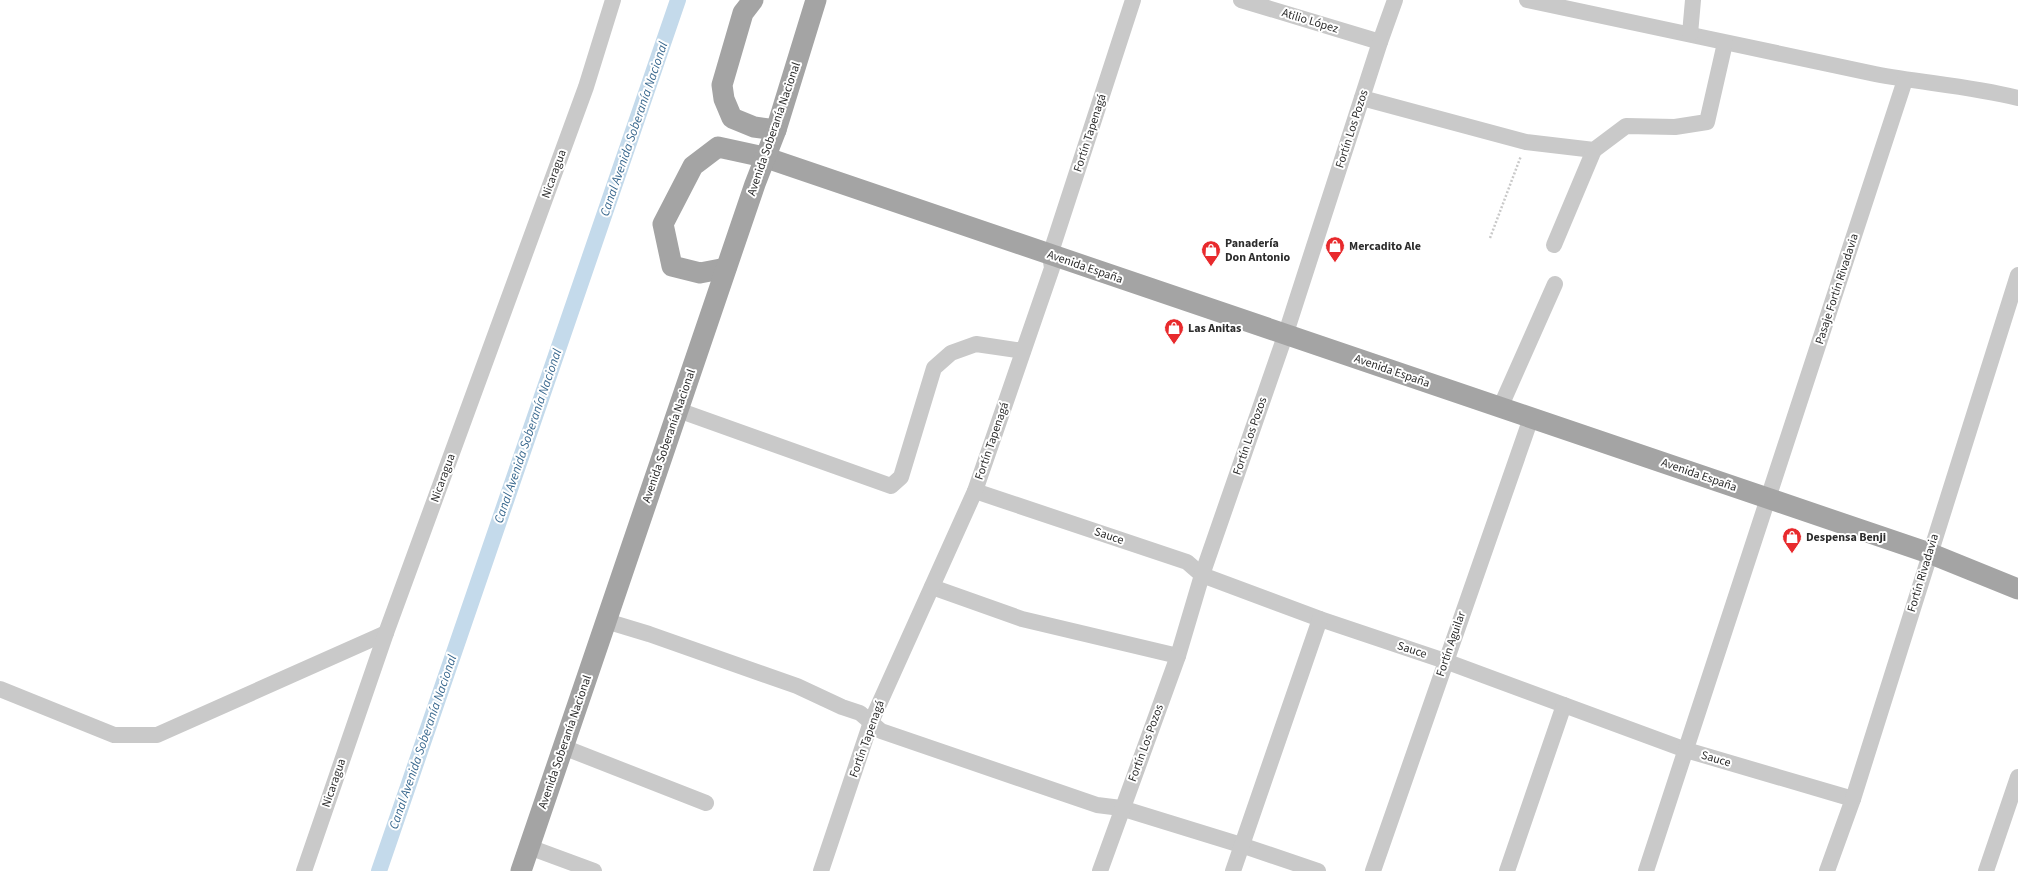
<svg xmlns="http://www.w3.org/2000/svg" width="2018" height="871" viewBox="0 0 2018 871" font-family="'Source Sans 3',sans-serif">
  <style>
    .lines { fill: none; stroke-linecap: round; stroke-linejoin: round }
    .canal { stroke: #c4daeb; stroke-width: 16 }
    .path { stroke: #c9c9c9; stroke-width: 2.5; stroke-dasharray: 2 2; stroke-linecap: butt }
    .minor { stroke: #c9c9c9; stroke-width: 16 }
    .major { stroke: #a4a4a4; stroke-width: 21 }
    .labels { text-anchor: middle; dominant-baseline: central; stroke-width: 4; stroke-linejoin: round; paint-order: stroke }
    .street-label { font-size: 12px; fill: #2c2c2c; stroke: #fff }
    .poi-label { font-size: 12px; font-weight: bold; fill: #2c2c2c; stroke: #fff; text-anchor: start }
    .water-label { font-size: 13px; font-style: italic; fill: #3a698f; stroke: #fff }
  </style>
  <rect width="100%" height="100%" fill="#fff"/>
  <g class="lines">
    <polyline class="canal" points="379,871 678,0"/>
    <polyline class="path" points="1490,238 1521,156"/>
    <g class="minor">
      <polyline points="1241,0 1380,42"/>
      <path d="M1527 0C1643 24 1759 50 1875 74 1922 83 1971 86 2018 98"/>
      <polyline points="1690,34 1693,0"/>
      <polyline points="1362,98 1526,142 1594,150 1626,126 1675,127 1707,122 1725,43"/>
      <polyline points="1554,245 1594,150"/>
      <polyline points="1500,408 1555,284"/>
      <polyline points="678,410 891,486 901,477 934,368 951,353 976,344 1023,351"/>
      <polyline points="975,491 1187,562 1202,575 1320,619 1445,661 1686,750 1853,799"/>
      <polyline points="932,587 1022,619 1178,656"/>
      <polyline points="606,621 649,634 797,686 842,707 860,713 881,731 1097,805 1121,808 1241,845 1318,871"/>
      <polyline points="0,689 114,735 157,735 386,633"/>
      <polyline points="563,747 706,803"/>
      <polyline points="529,847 594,871"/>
      <polyline points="304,871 386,633 586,87 613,0"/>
      <polyline points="821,871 871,722 975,491 1052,268 1050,255 1133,0"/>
      <polyline points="1100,871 1178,656 1202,575 1285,336 1380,42 1395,0"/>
      <polyline points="1233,871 1320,619"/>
      <polyline points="1373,871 1531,418"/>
      <polyline points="1507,871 1564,705"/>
      <polyline points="1646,871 1905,80"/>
      <polyline points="1827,871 1853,799 2018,275"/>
      <polyline points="1986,871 2018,777"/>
    </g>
    <g class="major">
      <polyline points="753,0 743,13 722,85 724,99 732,118 754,127 776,130"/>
      <polyline points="726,268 700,273 672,266 663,224 693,166 718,147 764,157 1929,553 2018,589"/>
      <polyline points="521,871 755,184 776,130 816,0"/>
    </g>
  </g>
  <defs>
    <g id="shop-pin" transform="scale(1)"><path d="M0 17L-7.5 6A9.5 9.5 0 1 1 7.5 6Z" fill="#e82a2d" stroke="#fff"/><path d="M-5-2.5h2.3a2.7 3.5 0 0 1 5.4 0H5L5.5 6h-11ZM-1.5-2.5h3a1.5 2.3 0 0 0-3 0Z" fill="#fff"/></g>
  </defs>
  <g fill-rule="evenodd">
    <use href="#shop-pin" x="1335" y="246"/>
    <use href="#shop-pin" x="1211" y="250"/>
    <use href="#shop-pin" x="1174" y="328"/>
    <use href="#shop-pin" x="1792" y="537"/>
  </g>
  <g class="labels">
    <g class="street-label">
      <text transform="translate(1310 21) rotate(17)">Atilio López</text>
      <text transform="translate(774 129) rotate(-71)">Avenida Soberanía Nacional</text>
      <text transform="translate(1352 129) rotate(-72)">Fortín Los Pozos</text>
      <text transform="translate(1090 133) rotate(-72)">Fortín Tapenagá</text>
      <text transform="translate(554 174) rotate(-70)">Nicaragua</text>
      <text transform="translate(1085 267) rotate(19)">Avenida España</text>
      <text transform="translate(1837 289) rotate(-72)">Pasaje Fortín Rivadavia</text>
      <text transform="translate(1392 371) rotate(19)">Avenida España</text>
      <text transform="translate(669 436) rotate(-71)">Avenida Soberanía Nacional</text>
      <text transform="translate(1250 436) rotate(-71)">Fortín Los Pozos</text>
      <text transform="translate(992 441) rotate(-71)">Fortín Tapenagá</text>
      <text transform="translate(1699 475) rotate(19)">Avenida España</text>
      <text transform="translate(443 478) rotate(-70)">Nicaragua</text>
      <text transform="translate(1109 536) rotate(19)">Sauce</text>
      <text transform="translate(1923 573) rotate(-73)">Fortín Rivadavia</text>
      <text transform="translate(1451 644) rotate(-71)">Fortín Aguilar</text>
      <text transform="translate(1412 650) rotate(18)">Sauce</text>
      <text transform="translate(867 739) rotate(-70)">Fortín Tapenagá</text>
      <text transform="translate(565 742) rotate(-71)">Avenida Soberanía Nacional</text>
      <text transform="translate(1146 743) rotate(-70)">Fortín Los Pozos</text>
      <text transform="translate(1716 759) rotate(16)">Sauce</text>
      <text transform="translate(334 783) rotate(-71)">Nicaragua</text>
    </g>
    <g class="poi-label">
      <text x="1225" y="243">Panadería<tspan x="1225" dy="14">Don Antonio</tspan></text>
      <text x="1349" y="246">Mercadito Ale</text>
      <text x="1188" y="328">Las Anitas</text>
      <text x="1806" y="537">Despensa Benji</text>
    </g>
    <g class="water-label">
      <text transform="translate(634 129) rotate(-71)">Canal Avenida Soberanía Nacional</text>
      <text transform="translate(528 436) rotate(-71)">Canal Avenida Soberanía Nacional</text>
      <text transform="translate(423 742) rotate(-71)">Canal Avenida Soberanía Nacional</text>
    </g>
  </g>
</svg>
